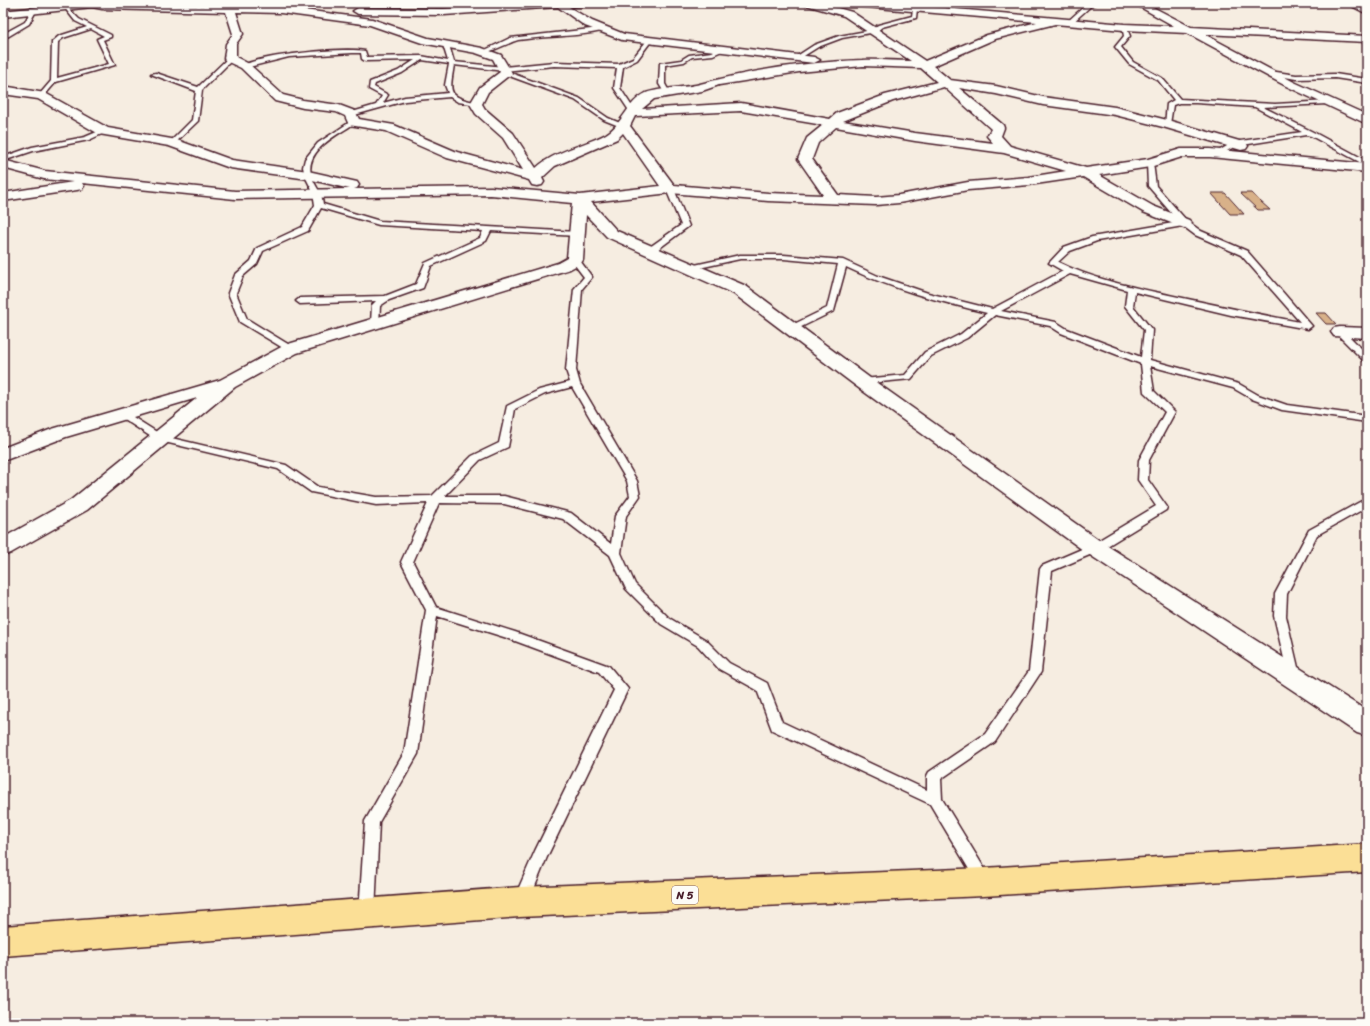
<svg xmlns="http://www.w3.org/2000/svg" width="1370" height="1026" viewBox="0 0 1370 1026" font-family="Sriracha,sans-serif">
  <style>
    .building { fill: #d8b189; stroke: #4a1f2b }
    .lines { fill: none; stroke-linecap: round; stroke-linejoin: round }
    .service-casing { stroke: #4a1f2b; stroke-width: 3 }
    .minor-casing { stroke: #4a1f2b; stroke-width: 3 }
    .trunk-casing { stroke: #4a1f2b; stroke-width: 3 }
    .service { fill: #fdfcf7; fill-rule: evenodd }
    .minor { fill: #fdfcf7; fill-rule: evenodd }
    .trunk { fill: #fbdf96; fill-rule: evenodd }
    .labels { text-anchor: middle; dominant-baseline: central; stroke-width: 3; stroke-linejoin: round; paint-order: stroke }
    .shield { fill: #fdfcf7; stroke: #806168; stroke-width: 1 }
    .shield-label { font-size: 11px; font-weight: bold; fill: #4a1f2b }
  </style>
  <rect width="100%" height="100%" fill="#f6ede1"/>
  <filter id="ink" filterUnits="userSpaceOnUse"><feTurbulence type="fractalNoise" baseFrequency=".025" numOctaves="2"/><feDisplacementMap in="SourceGraphic" scale="8" xChannelSelector="R" yChannelSelector="G"/><feConvolveMatrix kernelMatrix="1 2 1 2 8 2 1 2 1" color-interpolation-filters="sRGB"/></filter>
  <g filter="url(#ink)">
    <g class="building">
      <polygon points="1211,193 1225,193 1244,214 1230,214"/>
      <polygon points="1240,193 1251,193 1270,210 1258,210"/>
      <polygon points="1316,313 1326,313 1336,324 1326,324"/>
    </g>
    <g class="lines">
      <g class="service-casing">
        <g id="service">
          <polygon points="461,3 465,3 466,12 461,11"/>
          <polygon points="917,3 921,3 917,9 916,18 882,27 876,32 842,38 818,47 799,59 794,58 814,45 839,36 872,30 878,25 912,16 913,9"/>
          <polygon points="1088,3 1097,3 1092,5 1071,24 1067,24 1067,22"/>
          <path d="M66 6 79 19 111 35V37L103 40 115 65 56 82 43 97H39V95L51 81 52 42 59 36 87 27 75 21 64 7ZM91 29 104 36 97 39 109 64 57 78 58 42 63 38Z"/>
          <polygon points="31,10 36,11 29,24 9,36 3,38 3,34 25,22"/>
          <polygon points="1122,26 1126,26 1130,36 1121,47 1133,62 1162,78 1180,99 1275,104 1329,101 1329,103 1327,104 1263,107 1315,133 1367,161 1367,166 1311,136 1306,135 1236,146 1219,155 1215,155 1215,153 1234,142 1302,132 1255,107 1196,103 1179,103 1173,105 1170,124 1165,125 1167,104 1174,100 1158,80 1129,64 1116,48 1115,47 1124,36"/>
          <path d="M600 28 602 29V31C574 37 546 36 518 40 510 42 486 55 481 52L510 38Z"/>
          <path d="M649 38 652 40 637 60 623 67 620 88 635 111 632 113 630 112 614 88 617 68 554 66 504 71 454 65C449 95 448 96 478 103V105L458 102 450 97 405 101 351 116 349 115V113L376 105 382 96 369 89 370 82 398 71 415 60 365 61 362 59 361 53H352L289 57 245 68 242 66C259 55 344 47 365 51L367 57 421 56 448 61 443 45 446 43 449 45 454 62 504 67 554 62 619 64 633 58ZM422 60 449 64 445 85 448 93 405 97 383 103 388 95 374 87 375 84 402 73Z"/>
          <polygon points="722,47 724,48 724,50 713,55 692,57 684,62 665,65 665,84 670,93 665,94 659,84 660,63 681,60 689,55 712,52"/>
          <polygon points="228,58 233,59 202,90 198,121 174,144 170,144 170,142 192,120 196,91 151,74 156,73 198,87"/>
          <polygon points="1270,71 1296,75 1335,74 1367,79 1367,83 1335,78 1296,79 1268,74 1267,73"/>
          <polygon points="504,72 508,72 579,98 608,118 627,126 624,128 604,120 575,100 504,74"/>
          <path d="M353 120 356 122 355 123C338 135 305 149 311 175 314 185 322 192 323 204L380 221 577 232 581 234 577 236 491 231 486 241 431 266 423 288 389 300 380 306 379 323 375 326 371 323 372 305 376 301 300 304 296 301 300 298 385 296 416 284 425 263 480 238 483 231 379 225 321 208 308 231 263 251 257 264 243 276 236 293 247 319 296 349 291 352 288 351 240 322 228 293 235 275 251 261 257 248 302 227 315 205 313 192 305 176 303 167 305 159 318 143Z"/>
          <polygon points="104,129 106,130 106,132 89,140 33,151 3,161 3,157 32,147 85,137"/>
          <path d="M1150 161 1153 163 1156 186 1187 221 1201 231 1247 251 1312 326 1308 329 1231 315 1135 292 1133 306 1152 330 1150 360 1239 384 1258 395 1287 405 1367 416V422L1282 410 1252 399 1233 388 1150 366 1154 391 1175 412 1149 460 1148 480 1167 507 1166 510 1099 551 1052 571 1041 672 995 742 941 779 942 799 989 876 992 881 989 886 984 888 979 886 930 804 772 730 757 690 719 669 698 646 661 624 626 589 610 555 563 519 504 504 439 503 413 562 436 607 515 632 609 666 628 689 547 857 527 906 521 908 515 906 513 901 535 851 614 690 599 672 507 638 437 616 418 754 379 822 375 913 373 918 367 920 361 918 359 913 365 821 404 753 426 610 401 562 428 503 376 505 311 492 278 469 156 440 119 416 117 414 119 412H125L163 436 286 465 318 487 376 497 432 496 472 456 499 443 507 406 539 390 570 382 566 370 574 289 584 277 571 260 575 258H578L592 277 582 289 576 370 580 384 637 481 640 496 626 516 621 553 635 584 669 618 706 640 729 663 767 683 782 722 927 790V776L929 772 985 734 1029 671 1040 569 1042 566 1091 545 1156 506 1138 480 1139 460 1165 412 1144 392 1141 364 1061 333 1050 326 995 315 967 338 931 356 911 379 860 384 858 382 863 379 905 375 925 352 961 334 987 313C938 301 891 289 846 267L834 311 793 331 789 328 790 326 827 308 838 264 784 259H740L690 270 686 268 690 266 740 255H784L843 260 878 276 928 293 992 309 1063 271 1049 263 1064 247 1092 237 1179 222 1148 186 1147 163ZM1183 226 1195 235 1241 255 1300 322C1256 314 1212 304 1169 295 1132 287 1092 279 1058 262L1070 251 1097 241ZM1070 274 1127 290 1125 306 1144 330 1141 357 1067 329 1056 322 1001 311ZM572 387 627 481 630 496 615 516 611 544 571 513 504 496H445L480 460 508 447 515 409 545 394Z"/>
          <polygon points="667,187 670,187 674,189 689,226 653,253 647,253 647,249 681,225 666,189"/>
          <polygon points="1340,329 1343,330 1367,354 1367,362 1364,361 1337,334 1336,332"/>
          <polygon points="1367,498 1367,507 1317,535 1287,594 1286,616 1300,676 1299,680 1294,681 1289,680 1274,616 1275,594 1309,530"/>
        </g>
      </g>
      <g class="minor-casing">
        <g id="minor">
          <path d="M74 3 225 6V3H235V6L267 7 264 3H275L281 7 372 19 428 38 482 48 501 55 512 73 488 92 482 104 485 109 513 133 536 168C556 150 584 146 606 134 623 124 627 102 646 93 659 88 685 88 700 84 752 70 808 62 862 60 878 59 895 61 911 61L844 16 806 5 804 3H820L852 12 925 61 987 35 1037 22 855 6 850 3H888L1124 24 1174 26 1133 3H1145L1191 27 1367 36V42L1204 34 1294 82 1367 115V124L1286 86 1187 33 1124 30 1055 24 995 39 933 66 950 80 996 86 1043 97 1115 107 1171 121 1246 143 1248 146 1246 149 1241 150 1163 127 1115 115 1043 105 996 94 959 88 1003 125 1004 128 1001 136 1010 146 1086 168 1148 159 1181 149H1210L1367 164V172L1210 157H1182L1150 167 1099 175 1153 206 1189 220 1192 223 1189 226 1184 228 1143 212 1083 177 1029 185 968 190 899 203 876 205 768 201 670 193 591 202 617 231 746 286 870 378 1103 543 1367 711V736L1357 733 1087 553 856 386 734 294 607 237 586 215 583 260 581 263 570 269 297 353 235 387 87 510 11 553 3 556V538L71 500 197 398 66 437 3 461V448L52 429 220 380 285 345 558 263 567 258 572 203 491 195 235 199 82 183 84 186 82 189 77 190 3 201V193L73 182 44 179 3 168V160L45 171 235 191 350 189 308 179 230 168 169 146 99 134 38 99 3 94V86L45 93 108 128 177 140 232 160 308 171 357 182 359 185 357 188 354 189 491 187 580 195 660 186 623 133 617 139 555 166 542 178 544 182 542 185 537 186 532 185 529 180 447 158 386 131 349 125 345 116 336 112 303 108 275 101 241 68 226 61 224 59 226 44 233 34 226 12 102 9 92 7 3 17V11ZM236 12 281 13 370 25 422 43 476 53 493 59 500 72 480 87 470 104 476 114 503 138 523 170 457 152 394 125 359 119 355 111 339 105 303 100 283 95 249 64 236 57V44L243 34ZM863 66 921 68 937 82 885 95 837 113 830 119 741 103 642 109 654 99 702 91 719 85 799 72ZM944 87 991 129 987 136 993 143 915 133 843 121 893 101ZM741 111 823 125 807 138 798 159 823 195 768 193 674 185 630 126 635 116ZM836 127 915 141 1004 153 1066 171 1029 177 968 182 899 195 876 197 838 195 812 159 818 143Z"/>
          <polygon points="536,3 586,3 581,6 569,7 592,21 624,34 814,57 820,60 814,63 622,40 585,26 558,7 444,15 358,14 353,11 358,8 444,9"/>
          <polygon points="1346,3 1359,3 1367,7 1367,14"/>
          <polygon points="1340,327 1367,328 1367,338 1334,336 1331,332 1334,328"/>
        </g>
      </g>
      <g class="trunk-casing">
        <polygon id="trunk" points="1367,844 1367,872 984,896 520,917 3,956 3,926 520,887 984,868"/>
      </g>
      <use href="#service" class="service"/>
      <use href="#minor" class="minor"/>
      <use href="#trunk" class="trunk"/>
    </g>
  </g>
  <g class="labels">
    <rect class="shield" x="672" y="886" width="26" height="18" rx="3"/>
    <g class="shield-label">
      <text x="685" y="895">N 5</text>
    </g>
  </g>
  <rect width="1370" height="1026" fill="none" stroke="#fdfcf7" stroke-width="16"/>
  <rect x="8" y="8" width="1354" height="1010" fill="none" stroke="#4a1f2b" stroke-width="1.5" filter="url(#ink)"/>
</svg>
